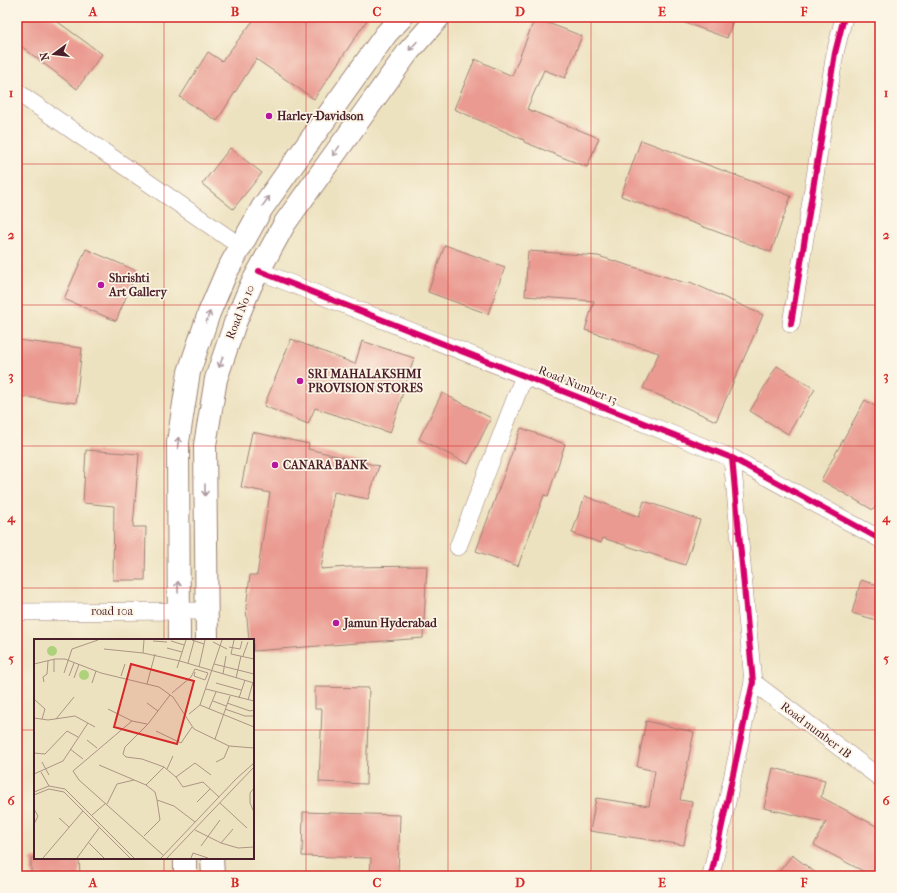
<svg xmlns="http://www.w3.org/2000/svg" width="897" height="893" font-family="'IM FELL French Canon',serif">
	<rect width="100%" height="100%" fill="#fcf5e5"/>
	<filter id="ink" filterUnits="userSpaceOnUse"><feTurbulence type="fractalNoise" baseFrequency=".025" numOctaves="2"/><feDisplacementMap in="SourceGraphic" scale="8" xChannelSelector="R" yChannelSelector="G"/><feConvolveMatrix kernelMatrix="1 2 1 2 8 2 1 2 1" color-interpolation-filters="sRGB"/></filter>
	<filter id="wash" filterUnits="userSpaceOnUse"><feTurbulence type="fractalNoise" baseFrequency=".012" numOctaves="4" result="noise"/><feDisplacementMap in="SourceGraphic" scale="16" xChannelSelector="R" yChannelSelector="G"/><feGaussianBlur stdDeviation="0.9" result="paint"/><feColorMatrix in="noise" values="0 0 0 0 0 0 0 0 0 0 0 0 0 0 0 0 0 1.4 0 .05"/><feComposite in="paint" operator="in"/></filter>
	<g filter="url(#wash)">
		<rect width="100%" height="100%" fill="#ede2c0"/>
		<g id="blocks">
			<path fill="#ea9a90" d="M17,17H51L102,54L77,89L17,43Z
				M256,17H369L314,99L256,59L217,121L180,97L208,52L222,61Z
				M676,17H734L727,38L675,19Z
				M535,18L582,36L565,78L544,70L527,109L599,138L587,167L524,142V140L454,109L475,59L512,76Z
				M641,140L791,196L771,252L621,196Z
				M230,148L262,173L233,209L202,184Z
				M445,245L505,267L488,314L428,292Z
				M86,249L137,271L116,321L64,299Z
				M528,251L598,256L689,284L690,282L763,315L716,421L643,388L659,353L585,330L594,301L525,296Z
				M291,339L355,364L362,341L414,358L390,433L315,408L308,424L264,406Z
				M17,340L82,348L76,403L17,396Z
				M777,366L815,389L788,434L750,411Z
				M442,393L491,418L468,464L419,439Z
				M865,400L880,409V498L873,510L821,480Z
				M521,428L565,444L548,496L544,495L518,566L476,551Z
				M252,432L309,444L308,449L379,466L368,499L334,492L321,569L349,567L427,566L423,638L253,651V640H249L246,608L250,575H257L270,493L241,487Z
				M86,450L139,454L133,527H146L145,580H113L114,506L83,503Z
				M585,496L639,517L644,501L700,520L685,565L603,538L601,543L572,533Z
				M861,580L880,586V621L852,613Z
				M315,687L369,688L366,784L319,782L322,709H315Z
				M646,721L694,732L680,800L692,802L684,845L590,831L596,798L649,806L655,771L637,767Z
				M773,768L825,780L821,797L880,828V876H872L814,845L826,822L764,808Z
				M303,812L400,815L398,876H370L371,858L302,856Z
				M792,855L820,876H776Z
				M31,858H79L80,876H31Z"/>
		</g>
	</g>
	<g filter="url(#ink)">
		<use href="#blocks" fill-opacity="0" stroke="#9c8076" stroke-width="1"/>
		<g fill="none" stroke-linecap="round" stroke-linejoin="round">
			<g stroke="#9c8076" stroke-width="18">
				<path id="street" d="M17,92L240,246
					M259,271L732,458L880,539
					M791,324L835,53L844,17
					M458,547L524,376
					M17,612L206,611
					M753,682L880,778
					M711,876L753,682L732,458"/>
			</g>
			<g stroke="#9c8076" stroke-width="24">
				<path id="secondary" d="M179,640L178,442L189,372L209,313L226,273L262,208L386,34L402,17
					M207,640L205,445L216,379L235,323L251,285L285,223L408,52L439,17
					M185,858V876
					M212,858L213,876"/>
			</g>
			<use href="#street" stroke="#fff" stroke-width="17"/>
			<use href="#secondary" stroke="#fff" stroke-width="22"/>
			<g stroke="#fcf5e5" stroke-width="8">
				<path id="cycleway" d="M259,271L732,458L880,539
					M791,324L835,53L844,17
					M711,876L753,682L732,458"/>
			</g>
			<use href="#cycleway" stroke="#d6006c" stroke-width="6"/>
		</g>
		<defs><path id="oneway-shaft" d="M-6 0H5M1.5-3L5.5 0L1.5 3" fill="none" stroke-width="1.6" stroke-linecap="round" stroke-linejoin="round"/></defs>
		<g stroke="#ae9aa0">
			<use href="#oneway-shaft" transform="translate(413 46) rotate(132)"/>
			<use href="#oneway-shaft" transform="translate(336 151) rotate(125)"/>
			<use href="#oneway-shaft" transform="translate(266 201) rotate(-54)"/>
			<use href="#oneway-shaft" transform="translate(208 317) rotate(-71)"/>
			<use href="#oneway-shaft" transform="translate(221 362) rotate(109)"/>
			<use href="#oneway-shaft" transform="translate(178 443) rotate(-86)"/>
			<use href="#oneway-shaft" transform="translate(205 490) rotate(90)"/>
			<use href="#oneway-shaft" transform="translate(178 587) rotate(-91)"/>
		</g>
	</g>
	<path fill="none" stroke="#d62828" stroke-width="1" stroke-opacity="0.55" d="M164,17V640M306,17V876M448,17V876M591,17V876M733,17V876M17,164H880M17,305H880M17,446H880M17,588H880M17,730H35M253,730H880M164,858V876"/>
	<g fill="#b5179e" stroke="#fcf5e5" stroke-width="1.5">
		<circle cx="269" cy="116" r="4"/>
		<circle cx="101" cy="285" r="4"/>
		<circle cx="300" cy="381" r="4"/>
		<circle cx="275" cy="465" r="4"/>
		<circle cx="336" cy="623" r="4"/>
	</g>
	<g text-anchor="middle" stroke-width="3.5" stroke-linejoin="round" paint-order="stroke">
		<g font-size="12" font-weight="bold" fill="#4a1f2b" stroke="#fcf5e5" text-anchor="start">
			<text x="277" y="120">Harley-Davidson</text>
			<text x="109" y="282">Shrishti<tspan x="109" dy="14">Art Gallery</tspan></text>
			<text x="308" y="378">SRI MAHALAKSHMI<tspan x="308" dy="14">PROVISION STORES</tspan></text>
			<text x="283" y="469">CANARA BANK</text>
			<text x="344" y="627">Jamun Hyderabad</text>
		</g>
		<g font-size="12" fill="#4a1f2b" stroke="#fcf5e5">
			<text transform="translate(240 312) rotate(-68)" y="4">Road No 10</text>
			<text transform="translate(578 385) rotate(22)" y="4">Road Number 13</text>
			<text x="112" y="615">road 10a</text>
			<text transform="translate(816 730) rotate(37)" y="4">Road number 1B</text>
		</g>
	</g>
	<g transform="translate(34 639)">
		<rect width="220" height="220" fill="#ede2c0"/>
		<path d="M13 12a5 5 0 1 1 10 0a5 5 0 1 1-10 0ZM45 36a5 5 0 1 1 10 0a5 5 0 1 1-10 0Z" fill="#aed27b"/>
		<path fill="none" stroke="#ac9484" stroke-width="1" d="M110,1L109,14L146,22L220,44M158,1L170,5M200,1L197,15L220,20M119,2L133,3M137,2L150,6M179,3L193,10M195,8L206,10L208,2M133,9L148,13M70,10L109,14M209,17L214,3M20,20V33M154,24L160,2M0,25L21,20H31L67,34L125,48L139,58L160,90L195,107L220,109M180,25L220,35M165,28L171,1M143,29L152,1M161,33L160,37L171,41L174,34M30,34L38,10L64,1M189,35L192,17M35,37L40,24M87,37L91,25M40,39L45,25M202,39L207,17M10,43L9,38L13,35L14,22M58,44L62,32M182,44L207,51M113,45L121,15M172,50L220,62M138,54L157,38L161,30L174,34M136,56L114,85L91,108L89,115L92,118L108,120L130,128L142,138L149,148L169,143L185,158M205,59L211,41M0,60L11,70L8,80M214,61L219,43M179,62L192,67M113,64L124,72M193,64L216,72L220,71M166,66L220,88M74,70L98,82L113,85M175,70L182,53M191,70L211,77H220M155,75L166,66L188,1M0,79L14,81L41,77L61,88M22,80L40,58M98,82L39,132L45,141L129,216M122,92L147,104L158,88M181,100L196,57M53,101L63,109M36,110L49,120M0,114L11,115L33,92L44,98M8,123L15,136M182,123L190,119L195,107M65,126L112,146L121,153L123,161L140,167L161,183M133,130L139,117M7,133L15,147M0,135L29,122L54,84M142,138L161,124L177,136M112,146L130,128M220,149L216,154V164L220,173M0,153L15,147L31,150L100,219M0,156L15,150L30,153L96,219M163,163L176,150M186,164L213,189M73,165L83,145L100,141M0,170L4,177L0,185M58,176L72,164M25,179L35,188M161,191L187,204L204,209L220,208M110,197L126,181L123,161M54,203L70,219M187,204L199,190M167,207L186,181M9,219L49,172M43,219L65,189M127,219L202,140L220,124M133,219L220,128M157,219L159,214L174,219"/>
		<path fill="#d62828" fill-opacity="0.15" stroke="#d62828" stroke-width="2" d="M97,25L160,42L143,105L80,88Z"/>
		<rect width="220" height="220" fill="none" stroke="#4a1f2b" stroke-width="2"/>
	</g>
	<rect width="897" height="893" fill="none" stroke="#fcf5e5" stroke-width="44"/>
	<g transform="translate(54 54) rotate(255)" stroke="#fcf5e5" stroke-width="3" paint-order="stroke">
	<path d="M0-3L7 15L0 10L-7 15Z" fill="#4a1f2b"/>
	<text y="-6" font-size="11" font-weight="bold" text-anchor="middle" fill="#4a1f2b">N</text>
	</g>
	<rect x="22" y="22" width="853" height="849" fill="none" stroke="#d62828" stroke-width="1.5"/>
	<g font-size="13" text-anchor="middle" font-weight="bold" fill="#d62828">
		<text x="93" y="16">A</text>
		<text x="235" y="16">B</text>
		<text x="377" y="16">C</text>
		<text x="520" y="16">D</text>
		<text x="662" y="16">E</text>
		<text x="804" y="16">F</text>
		<text x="11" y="97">1</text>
		<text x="886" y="97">1</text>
		<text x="11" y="239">2</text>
		<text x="886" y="239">2</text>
		<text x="11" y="380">3</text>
		<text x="886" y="380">3</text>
		<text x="11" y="522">4</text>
		<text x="886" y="522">4</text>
		<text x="11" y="663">5</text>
		<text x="886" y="663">5</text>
		<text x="11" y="805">6</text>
		<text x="886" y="805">6</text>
		<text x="93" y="887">A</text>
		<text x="235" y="887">B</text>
		<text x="377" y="887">C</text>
		<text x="520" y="887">D</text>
		<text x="662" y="887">E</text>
		<text x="804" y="887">F</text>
	</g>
</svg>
